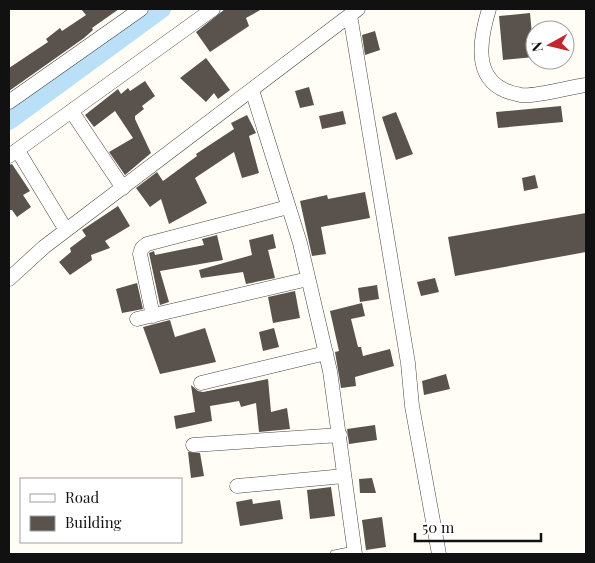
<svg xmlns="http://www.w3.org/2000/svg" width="595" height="563" font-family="'Playfair Display',serif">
	<rect width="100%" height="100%" fill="#fffdf5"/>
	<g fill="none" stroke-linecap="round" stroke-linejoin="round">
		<path stroke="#b9e0f7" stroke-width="18" d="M9,121L162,9"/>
	</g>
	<path fill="#5a524d" d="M81,9H119L92,28L93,30L84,38L9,91V68L48,42L46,39L60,28L62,31L86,15Z
		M225,9H262L246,18L249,26L210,52L196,32Z
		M530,13L534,57L503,60L499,16Z
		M375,31L380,50L365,55L362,35Z
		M206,58L230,90L218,99L214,93L206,102L180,78Z
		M145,81L155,96L142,106L144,109L135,116V119L151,153L125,175L109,152L133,138L115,111L94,127L85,115L118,89L121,94L128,88L130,91Z
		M309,87L314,105L300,108L295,91Z
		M561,106L563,122L498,128L496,112Z
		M343,111L346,124L322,129L319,116Z
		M396,112L413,154L396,160L382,117Z
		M247,115L256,133L249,136L259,173L242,178L234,152L195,178L207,203L169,224L161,199L150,207L136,188L157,172L163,181L197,156L196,154L234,129L231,123Z
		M12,164L30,191L23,195L31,207L17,217L12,210H9V165Z
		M535,175L538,188L524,191L522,178Z
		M365,192L370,218L321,227L326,254L312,256L300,201L327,195L328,199Z
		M118,206L130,226L105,241L110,248L91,255L92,260L70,275L59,262L71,252L70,248L86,236L82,230Z
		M586,213V252L455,276L448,237Z
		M273,234L276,248L268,250L275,278L246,284L243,272L201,278L199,270L252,255L249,240Z
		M217,235L223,260L160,271L169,302L160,305L149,253L154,251L155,255L204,245L202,239Z
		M435,278L439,292L421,296L417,282Z
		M137,283L143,309L122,313L116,289Z
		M377,285L379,299L360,302L358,288Z
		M295,291L300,318L273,323L268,297Z
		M362,303L365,316L351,319L358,347H361L363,356L390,349L394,366L355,377L356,386L341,388L335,352L339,351L330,311Z
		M170,320L175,337L205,328L216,362L160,374L143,327Z
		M274,328L279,347L263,351L259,332Z
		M446,374L450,389L424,395L422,381Z
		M268,379L271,412L287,408L290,429L259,432L256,403L241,407L239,401L210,406L212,421L176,429L174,416L195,412L191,385L198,391L203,392Z
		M375,425L377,440L349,444L347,429Z
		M188,452L200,453L204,476L191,478Z
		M372,478L376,493H360L359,479Z
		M331,487L335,516L310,519L307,490Z
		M252,499L253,504L280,500L283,519L240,526L236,502Z
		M382,517L386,547L366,550L362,520Z"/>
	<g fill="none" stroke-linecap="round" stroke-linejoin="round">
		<g stroke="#444" stroke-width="8">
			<path id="service" d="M334,554L354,550"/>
		</g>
		<g stroke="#444" stroke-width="15">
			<path id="minor" d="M489,9C478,45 472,87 521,95C536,97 569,87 586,85
				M350,15L408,363L412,406L439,554
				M252,90L300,243L330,371L355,554
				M9,102L141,9
				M72,112L123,188
				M18,151L66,230
				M9,156L213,9
				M9,279L44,247L358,9
				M153,316L140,254L142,248L147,244L288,207
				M137,319L308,279
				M201,383L326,353
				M193,445L340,435
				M237,486L344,476"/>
		</g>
		<use href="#service" stroke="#fff" stroke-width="7"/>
		<use href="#minor" stroke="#fff" stroke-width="14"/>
	</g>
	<rect width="595" height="563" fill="none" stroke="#111111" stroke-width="20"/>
	<rect x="20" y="478" width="162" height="65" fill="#ffffff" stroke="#a0a0a0"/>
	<rect x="30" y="494" width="25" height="8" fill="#ffffff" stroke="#a0a0a0"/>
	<text x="65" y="503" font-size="15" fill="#111111">Road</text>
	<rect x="30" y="516" width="25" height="15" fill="#5a524d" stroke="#a0a0a0"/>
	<text x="65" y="528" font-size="15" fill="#111111">Building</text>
	<g transform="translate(550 45) rotate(262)"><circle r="24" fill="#ffffff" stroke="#a0a0a0"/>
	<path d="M0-4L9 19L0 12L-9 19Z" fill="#c4262e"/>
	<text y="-8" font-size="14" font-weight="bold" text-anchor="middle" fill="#111111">N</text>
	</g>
	<path d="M415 533v8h126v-8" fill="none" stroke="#111111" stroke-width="2.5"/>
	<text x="422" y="533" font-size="15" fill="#111111" stroke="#ffffff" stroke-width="4" paint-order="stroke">50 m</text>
</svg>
